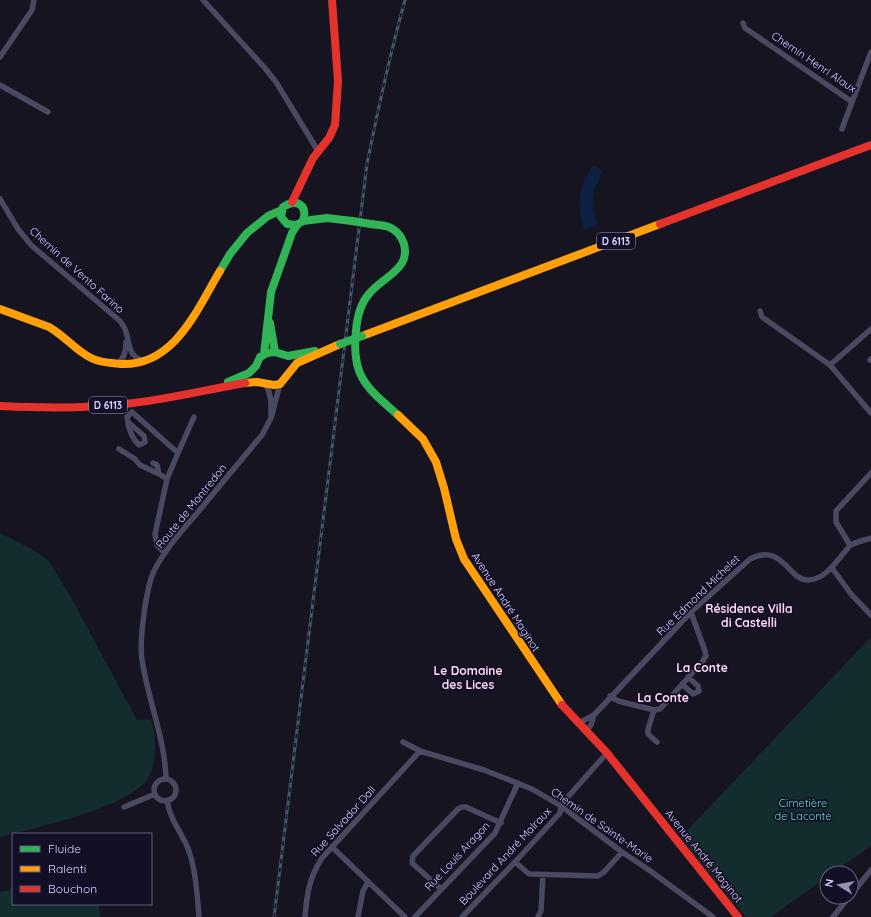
<svg xmlns="http://www.w3.org/2000/svg" width="871" height="917" font-family="Quicksand,sans-serif">
	<rect width="100%" height="100%" fill="#161421"/>
	<path fill="#132c2d" d="M0,533C15,541 40,551 51,564L74,603L137,720L151,719C156,736 158,761 148,778C130,808 34,828 0,837Z
		M871,637V846L833,873H827V877L771,917H746L680,838Z
		M13,890V904H99L100,917H0V892Z"/>
	<path fill="#0d2144" d="M594,166L602,170C601,178 596,184 594,191C591,203 593,213 597,225L584,229C578,208 577,183 594,166Z"/>
	<g fill="none" stroke-linecap="round" stroke-linejoin="round">
		<path stroke="#4a4962" stroke-width="5.5" d="M203,0L264,67L276,82L318,151
			M743,23L745,28L852,102L871,52
			M0,57L32,10L34,0
			M0,85L48,112
			M842,129L852,102
			M0,199L18,229L31,245L120,321C122,324 124,327 125,329C131,344 126,355 144,361
			M760,311L762,317L830,365L871,413
			M870,360L871,359
			M117,364C125,359 126,350 126,342
			M830,365L871,329
			M266,385C272,395 271,407 271,418L280,384
			M128,422L144,436L145,442L139,445C131,438 128,426 127,417L132,412L178,453L167,479L155,534L157,545L165,553
			M119,449L135,459L140,465L159,474
			M178,453L194,417
			M153,463L157,465L159,474L167,479
			M850,545L836,522V511L871,473
			M832,568L851,594L871,615
			M682,684L693,694L699,691L698,686L688,677
			M610,696L618,701L654,710L660,709L702,662L706,656L705,651L691,612
			M654,710L648,729V734L657,742
			M579,723L594,715L691,612L750,559C784,542 787,581 809,580C824,579 834,565 843,554C845,552 848,547 851,545C856,542 865,540 871,538
			M586,731L591,725L594,715
			M403,742L420,751L484,770L532,789L561,806L622,852L649,870L713,917
			M166,779C165,738 148,700 142,660C139,641 146,588 154,571C165,549 182,531 198,512C219,487 240,461 262,435L271,418
			M154 790a11 11 0 1 1 22 0a11 11 0 1 1-22 0Z
			M167,800C169,817 180,831 187,846C196,868 197,894 199,917
			M124,807L155,794
			M332,847L405,917
			M515,862L529,874L598,876L604,872L622,852
			M441,889L412,863L413,856L458,809L462,807H466L501,823
			M851,895L871,870
			M305,917C307,894 309,878 322,858L420,751
			M358,917L363,891L368,882
			M415,917L495,833L518,783
			M462,917L515,862L560,813L561,806L566,799L607,753
			M538,917L541,911L543,875
			M833,917L849,897"/>
		<path stroke="#30b455" stroke-width="8" d="M303,221L327,218L352,221
			M371,224C377,225 383,225 389,227C403,233 409,250 402,263C394,276 378,282 369,294C360,304 357,318 356,331C351,376 366,387 398,415
			M220,271L230,254L247,233L268,216L282,210
			M270,323L275,352
			M264,354L271,292L292,233L297,225L303,221C308,205 297,198 283,207L281,217L287,224L297,225
			M228,382L249,373L256,366L260,357L267,353L275,352L288,356L315,351"/>
		<path stroke="#ff9f0a" stroke-width="8" d="M0,309L49,327C65,336 76,351 91,358C101,363 111,363 121,364C175,366 197,309 220,271
			M362,336L660,224
			M245,383L257,382L274,385L280,384L297,363L340,344
			M398,415L423,439L436,462L444,488L456,539L464,559L562,705"/>
		<path stroke="#e5322d" stroke-width="8" d="M292,202L313,158L329,138L335,125L338,81L332,0
			M660,224L871,145
			M0,406C42,408 83,409 125,404C165,400 205,390 245,383
			M562,705L607,753L738,917"/>
		<g stroke="#43596b" stroke-width="3">
			<path id="rail" d="M274,917L367,164C378,109 390,54 405,0"/>
		</g>
		<use href="#rail" stroke="#130f26" stroke-width="1.5" stroke-dasharray="4.5" stroke-linecap="butt"/>
		<path stroke="#30b455" stroke-width="8" d="M352,221L371,224
			M340,344L362,336"/>
	</g>
	<g text-anchor="middle" stroke-width="3.5" stroke-linejoin="round" paint-order="stroke">
		<g fill="#130f26" stroke="#9e99be" stroke-width="1">
			<rect x="597" y="233" width="38" height="16" rx="3"/>
			<rect x="89" y="397" width="38" height="16" rx="3"/>
		</g>
		<g font-size="10" font-weight="bold" fill="#d9d4ff">
			<text x="616" y="245">D 6113</text>
			<text x="108" y="409">D 6113</text>
		</g>
		<g font-size="11" fill="#d9d4ff" stroke="#130f26">
			<text transform="translate(814 62) rotate(34)" y="4">Chemin Henri Alaux</text>
			<text transform="translate(77 270) rotate(42)" y="4">Chemin de Vento Farino</text>
			<text transform="translate(191 506) rotate(-51)" y="4">Route de Montredon</text>
			<text transform="translate(698 595) rotate(-44)" y="4">Rue Edmond Michelet</text>
			<text transform="translate(506 602) rotate(57)" y="4">Avenue André Maginot</text>
			<text transform="translate(343 821) rotate(-48)" y="4">Rue Salvador Dali</text>
			<text transform="translate(602 825) rotate(35)" y="4">Chemin de Sainte-Marie</text>
			<text transform="translate(457 856) rotate(-47)" y="4">Rue Louis Aragon</text>
			<text transform="translate(505 856) rotate(-47)" y="4">Boulevard André Malraux</text>
			<text transform="translate(704 856) rotate(51)" y="4">Avenue André Maginot</text>
		</g>
		<g font-size="11" fill="#5fe0c0" stroke="#130f26">
			<text x="803" y="807">Cimetière<tspan x="803" dy="13">de Laconte</tspan></text>
		</g>
		<g font-size="12" font-weight="bold" fill="#ffd6f0" stroke="#130f26">
			<text x="749" y="613">Résidence Villa<tspan x="749" dy="14">di Castelli</tspan></text>
			<text x="702" y="672">La Conte</text>
			<text x="468" y="675">Le Domaine<tspan x="468" dy="14">des Lices</tspan></text>
			<text x="663" y="702">La Conte</text>
		</g>
	</g>
	<rect x="12" y="833" width="140" height="72" fill="#130f26" stroke="#625e7d"/>
	<rect x="20" y="846" width="20" height="6" fill="#30b455" stroke="#625e7d"/>
	<text x="48" y="853" font-size="12" fill="#d9d4ff">Fluide</text>
	<rect x="20" y="866" width="20" height="6" fill="#ff9f0a" stroke="#625e7d"/>
	<text x="48" y="873" font-size="12" fill="#d9d4ff">Ralenti</text>
	<rect x="20" y="886" width="20" height="6" fill="#e5322d" stroke="#625e7d"/>
	<text x="48" y="893" font-size="12" fill="#d9d4ff">Bouchon</text>
	<g transform="translate(839 885) rotate(281)"><circle r="19" fill="#130f26" stroke="#625e7d"/>
	<path d="M0-3L7 15L0 10L-7 15Z" fill="#9591b1"/>
	<text y="-6" font-size="11" font-weight="bold" text-anchor="middle" fill="#d9d4ff">N</text>
	</g>
</svg>
